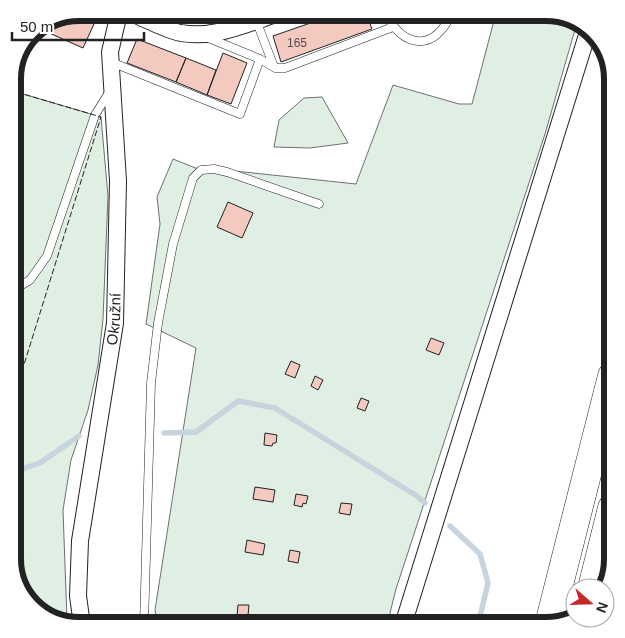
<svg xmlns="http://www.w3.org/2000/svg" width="625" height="638" font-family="Helvetica,sans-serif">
	<rect width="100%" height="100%" fill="#fff"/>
	<path fill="#e0efe3" stroke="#6f6f6f" d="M169,13H236C216,20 190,19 169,13Z
		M496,13H550L576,26L545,134L396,589L387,625H158L155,610L196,348L146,324L160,224L157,197L173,159L198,169L244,172L356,184L393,85L459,104H472Z
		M13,91L101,117L108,196L103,319L98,365L88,410L71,460L63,510L67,620L29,602L23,586V565L13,556Z
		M322,97L348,143L310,148L274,147L279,120L304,98Z"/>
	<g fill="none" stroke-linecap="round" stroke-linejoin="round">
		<path stroke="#c7d3dd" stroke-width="5.5" d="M164,433L196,432L238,401L275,408L417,496L425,503
			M13,472L40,463L79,436
			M450,526L480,554L488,583L478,625"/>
	</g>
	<path fill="#f3c9c0" stroke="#222" d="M339,13H366L372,29L281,62L273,36Z
		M423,13H440L437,19Z
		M73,15L94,24L83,48L38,28Z
		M137,39L186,58L176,82L127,63Z
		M223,53L247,63L231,104L207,95Z
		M186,58L216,70L207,95L176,82Z
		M228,202L253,213L242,238L217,227Z
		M431,338L444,343L439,355L426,350Z
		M291,361L300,365L295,378L285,374Z
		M315,376L323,380L318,390L311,386Z
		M361,398L369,401L365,411L357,408Z
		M265,433L277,435L276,443H273L272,446L264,445Z
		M255,487L275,490L273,502L253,499Z
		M296,494L308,496L306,504L303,503L302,507L294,505Z
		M341,503L352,504L350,515L339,513Z
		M247,540L265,544L263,555L245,552Z
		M290,550L300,552L298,563L288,561Z
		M238,605H249L248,616H237Z"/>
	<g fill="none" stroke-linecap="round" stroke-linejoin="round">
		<g stroke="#222" stroke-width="9">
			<path id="service" d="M385,13C404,48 433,53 452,13
				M256,20L274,67
				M206,37L260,59L275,68H285L393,27
				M111,62L240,114L260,59
				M13,290L30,280L47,256L95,115L110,91
				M144,625L151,383L158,323L173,244L193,178L201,170L214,169L227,172L319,204"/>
		</g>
		<g stroke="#222" stroke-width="18">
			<g id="minor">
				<path d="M131,13C146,19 166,30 181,33C216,39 248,23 279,13"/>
				<path id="s1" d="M82,625L78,596L80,541L115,323L118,181L110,52L119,13"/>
				<path d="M403,625L588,32"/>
			</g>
		</g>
		<g stroke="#222" stroke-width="29">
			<path id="motorway" d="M592,588L612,508
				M549,624L612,376"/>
		</g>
		<use href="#service" stroke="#fff" stroke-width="8"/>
		<use href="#minor" stroke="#fff" stroke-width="16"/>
		<use href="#motorway" stroke="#fff" stroke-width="28"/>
		<path stroke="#222" stroke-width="1" stroke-dasharray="6 2.5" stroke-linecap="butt" d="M13,370L22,371L101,117L13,91"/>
	</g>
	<g text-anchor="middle" stroke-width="4" stroke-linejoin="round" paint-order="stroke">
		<g font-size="12" fill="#564c4a">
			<text x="297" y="47">165</text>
		</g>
		<g font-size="15" fill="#222" stroke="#fff">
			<text dy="5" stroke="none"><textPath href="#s1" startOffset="309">Okružní</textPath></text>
		</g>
	</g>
	<path d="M0 0H625V638H0ZM79 21H546A58 58 0 0 1 604 79V559A58 58 0 0 1 546 617H79A58 58 0 0 1 21 559V79A58 58 0 0 1 79 21Z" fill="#fff" fill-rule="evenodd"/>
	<path fill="none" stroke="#222" stroke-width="6" d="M79 21H546A58 58 0 0 1 604 79V559A58 58 0 0 1 546 617H79A58 58 0 0 1 21 559V79A58 58 0 0 1 79 21Z"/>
	<g transform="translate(590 603) rotate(110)"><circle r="24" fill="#ffffff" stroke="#a7a7a7"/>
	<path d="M0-4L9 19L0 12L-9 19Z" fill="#c62828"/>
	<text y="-8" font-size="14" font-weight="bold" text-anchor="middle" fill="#222222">N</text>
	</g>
	<path d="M12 32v8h132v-8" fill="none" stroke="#222222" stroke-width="2.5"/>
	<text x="20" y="32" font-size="15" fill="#222222" stroke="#ffffff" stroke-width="4" paint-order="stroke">50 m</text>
</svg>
